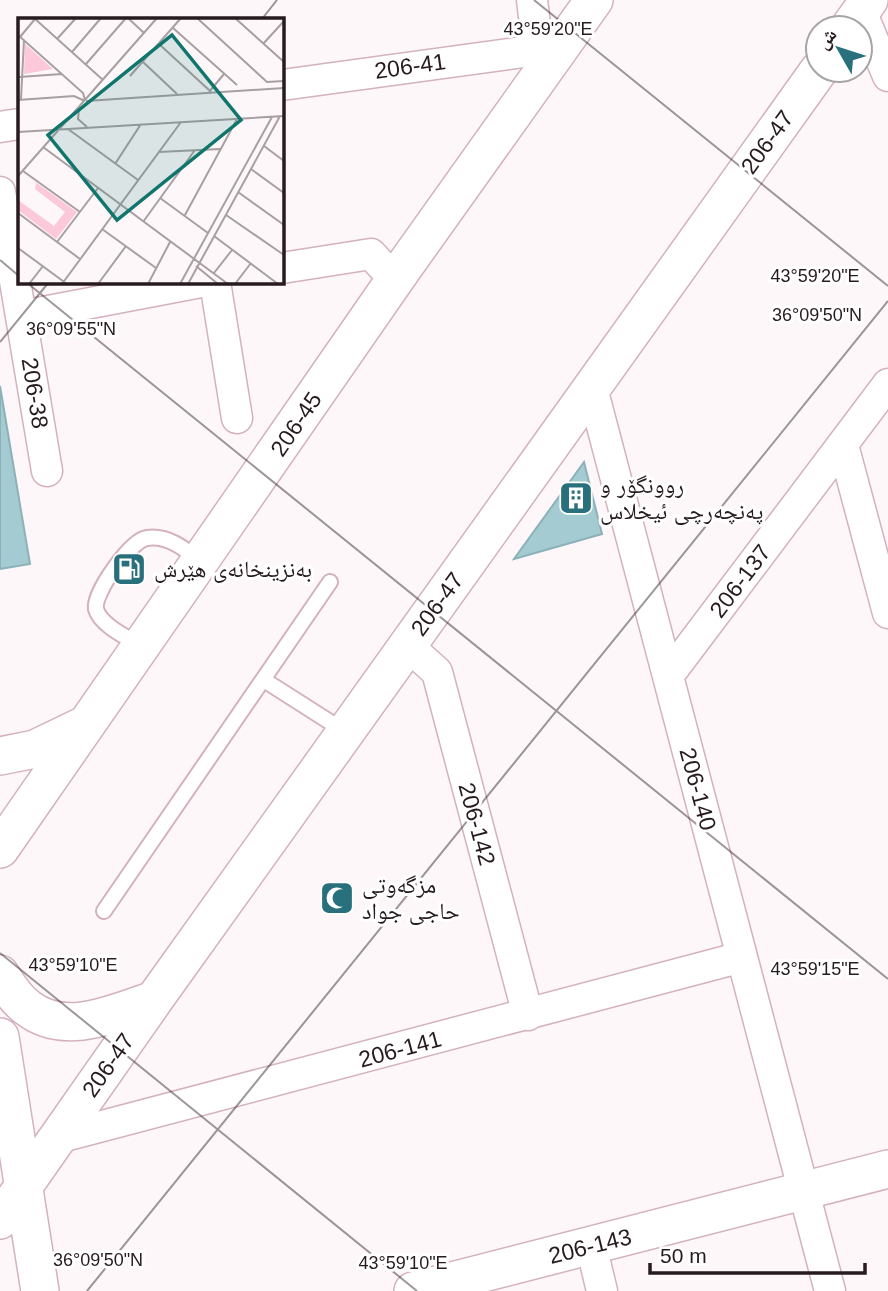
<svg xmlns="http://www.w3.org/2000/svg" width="888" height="1291" font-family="Helvetica,'Noto Naskh Arabic',sans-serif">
	<rect width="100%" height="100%" fill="#fef7f9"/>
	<path fill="#a4cad2" stroke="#8cb1b9" stroke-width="2" d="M0,386L30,564L0,569Z
		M584,462L602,534L514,559Z"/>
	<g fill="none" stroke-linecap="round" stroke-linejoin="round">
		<g stroke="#d4b2bc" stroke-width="18">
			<path id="service" d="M141,646C128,638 100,625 96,609C93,593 131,540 147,538C168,535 185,549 200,561
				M264,680L344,731
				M104,911L330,582"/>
		</g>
		<g stroke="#d4b2bc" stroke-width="33">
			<path id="minor" d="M532,0L538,50L549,62
				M861,11L888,76
				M282,85L538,50
				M0,127L19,124
				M0,192L47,471
				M282,268L371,254L384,268L401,271
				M215,282L237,418
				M22,316L201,282
				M592,388L830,1291
				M843,445L888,613
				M407,645L437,672L528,1015
				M668,676L888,384
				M57,1138L742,957
				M591,1245L602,1291"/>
		</g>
		<g stroke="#d4b2bc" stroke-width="40">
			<path id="tertiary" d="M849,28L869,0
				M0,756L35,749L87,724
				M0,849L401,271L594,0
				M0,974C8,986 16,1000 28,1008C65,1037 115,1013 154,1000
				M0,1037L40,1291
				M0,1220L154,1000L819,70
				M413,1291L888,1169"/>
		</g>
		<use href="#service" stroke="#fff" stroke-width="14"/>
		<use href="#minor" stroke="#fff" stroke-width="30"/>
		<use href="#tertiary" stroke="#fff" stroke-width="37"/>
	</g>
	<path fill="none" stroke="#271b1f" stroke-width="2" stroke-opacity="0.45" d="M534,0L888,286M262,19L277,0M0,260L19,276M26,282L888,979M0,342L49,282M0,953L417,1291M87,1291L888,301"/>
	<defs>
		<g id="building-square" transform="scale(1.75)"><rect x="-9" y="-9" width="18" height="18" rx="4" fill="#29707d" stroke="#fff"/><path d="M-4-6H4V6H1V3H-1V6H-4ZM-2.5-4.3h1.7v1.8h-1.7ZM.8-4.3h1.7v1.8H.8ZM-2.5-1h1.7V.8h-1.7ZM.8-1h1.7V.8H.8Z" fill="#fff"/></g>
		<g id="fuel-square" transform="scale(1.75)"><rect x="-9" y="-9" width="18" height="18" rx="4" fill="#29707d" stroke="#fff"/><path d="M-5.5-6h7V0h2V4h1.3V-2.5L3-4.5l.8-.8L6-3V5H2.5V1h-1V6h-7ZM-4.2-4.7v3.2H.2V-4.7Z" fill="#fff"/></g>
		<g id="mosque-square" transform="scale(1.75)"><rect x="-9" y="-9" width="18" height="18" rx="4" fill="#29707d" stroke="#fff"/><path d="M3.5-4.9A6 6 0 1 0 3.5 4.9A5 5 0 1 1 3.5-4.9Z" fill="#fff"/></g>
	</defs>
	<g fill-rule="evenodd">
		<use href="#building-square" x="576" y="498"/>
		<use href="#fuel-square" x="129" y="569"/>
		<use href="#mosque-square" x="337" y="898"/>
	</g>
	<g text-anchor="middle" stroke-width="6" stroke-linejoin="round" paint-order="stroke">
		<g font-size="23" fill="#271b1f" stroke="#fff">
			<text transform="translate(410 66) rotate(-8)" y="8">206-41</text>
			<text transform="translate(767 142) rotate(-54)" y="8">206-47</text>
			<text transform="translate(35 393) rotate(81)" y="8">206-38</text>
			<text transform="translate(296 424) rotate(-56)" y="8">206-45</text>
			<text transform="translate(740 581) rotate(-53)" y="8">206-137</text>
			<text transform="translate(437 604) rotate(-54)" y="8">206-47</text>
			<text transform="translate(698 789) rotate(75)" y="8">206-140</text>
			<text transform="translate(477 824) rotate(75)" y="8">206-142</text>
			<text transform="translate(400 1049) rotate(-15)" y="8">206-141</text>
			<text transform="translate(108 1065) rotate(-55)" y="8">206-47</text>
			<text transform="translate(590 1246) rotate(-14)" y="8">206-143</text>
		</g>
		<g font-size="23" fill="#271b1f" stroke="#fff" text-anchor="start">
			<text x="600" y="493">روونگۆر و<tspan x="600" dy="26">په‌نچه‌رچی ئیخلاس</tspan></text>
			<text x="154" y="577">بەنزینخانەی هێرش</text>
			<text x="362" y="893">مزگەوتی<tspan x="362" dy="26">حاجی جواد</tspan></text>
		</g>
	</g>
	<g transform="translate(18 18)">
		<rect width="266" height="266" fill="#fef7f9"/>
		<path d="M7,26L35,51L6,56ZM9,158L59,194L38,221L0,192V182L36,208L47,194L17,171L18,165Z" fill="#fbc9d9"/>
		<path fill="none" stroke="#a89fa2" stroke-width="2" d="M16,0L85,62M110,0L126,15M179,0L249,64L266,63M217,0L266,44M155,10L219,67M0,17L65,75L67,82M2,19L17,1M39,21L58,0M141,26L191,72M245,26L266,3M54,34L83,0M125,44L159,76M68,46L108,0M112,58L163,0M1,59L44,56M191,74L206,56M3,81L6,22M0,82L56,78L67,83M68,83L266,70M61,91L60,101L69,109M50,111L120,162M0,114L266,98M246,128L266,143M25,129L210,266M141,134L202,131M97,146L123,106M233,151L266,175M5,153L62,194M0,158L139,0M220,174L266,207M142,180L190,215M0,195L62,241M167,197L219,101M208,197L266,237M125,204L177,132M84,211L138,250M196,218L260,266M39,224L80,170M0,230L49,266M178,248L200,266M196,255L214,232M11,266L25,248M44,266L163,104M80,266L108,228M130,266L152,224M162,266L254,99M170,266L262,98M217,266L233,245"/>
		<path fill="#0f766e" fill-opacity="0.15" stroke="#0f766e" stroke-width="3.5" d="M154,17L223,102L99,202L30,117Z"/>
		<rect width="266" height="266" fill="none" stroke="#271b1f" stroke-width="3.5"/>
	</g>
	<g font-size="18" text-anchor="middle" fill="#271b1f" stroke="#fff" stroke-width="6" stroke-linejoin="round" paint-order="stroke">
		<text x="548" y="35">43°59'20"E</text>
		<text x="815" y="282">43°59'20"E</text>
		<text x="817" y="321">36°09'50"N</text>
		<text x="71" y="335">36°09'55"N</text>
		<text x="73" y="971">43°59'10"E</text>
		<text x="815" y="975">43°59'15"E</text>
		<text x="98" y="1266">36°09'50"N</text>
		<text x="403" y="1269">43°59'10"E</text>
	</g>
	<g transform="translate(839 49) rotate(309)"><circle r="33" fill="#ffffff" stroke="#a9a4a5" stroke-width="2"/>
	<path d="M0-5L12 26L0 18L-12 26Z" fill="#29707d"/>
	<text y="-10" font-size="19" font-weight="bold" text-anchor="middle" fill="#271b1f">ش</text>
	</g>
	<path d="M650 1263v10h215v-10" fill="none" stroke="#271b1f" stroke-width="3.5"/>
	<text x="660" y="1263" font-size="21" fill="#271b1f" stroke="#ffffff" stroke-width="5" paint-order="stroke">50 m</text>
</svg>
